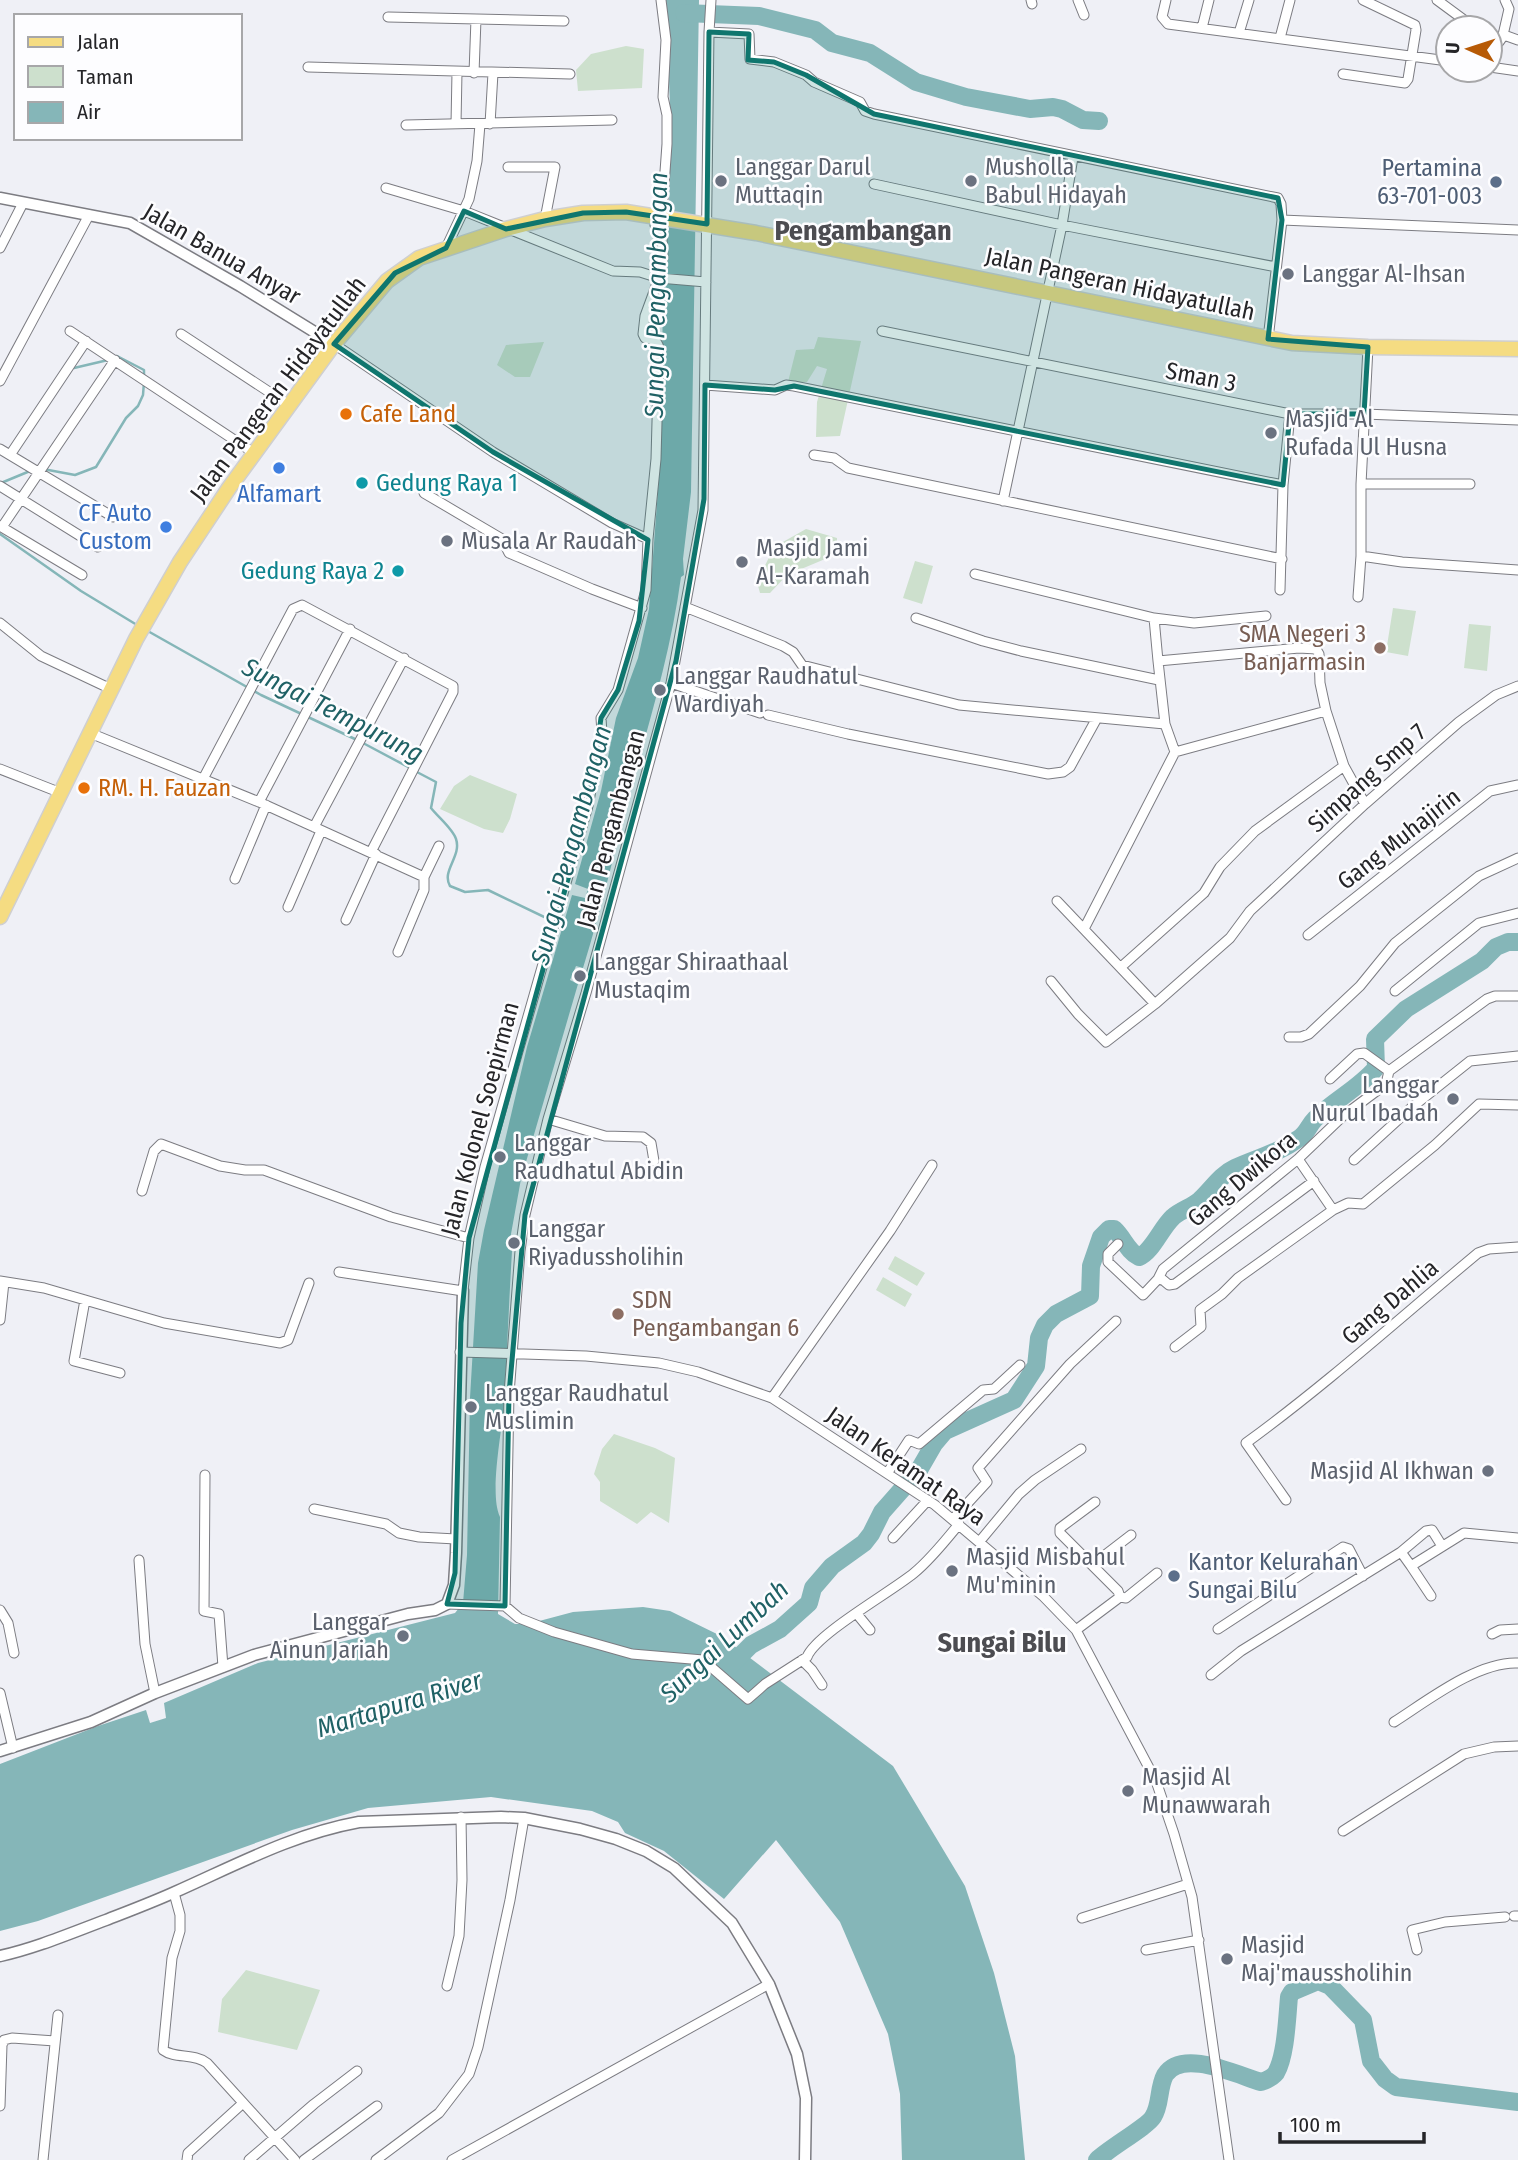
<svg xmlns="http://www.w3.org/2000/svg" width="1518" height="2160" font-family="'Fira Sans Condensed',sans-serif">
	<rect width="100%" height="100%" fill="#eff0f6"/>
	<path fill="#cde0cd" d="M626,46L644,49L642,88L578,91L576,70L591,54Z
		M818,337L861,341L840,436L816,437L817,402L827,369L817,366L807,382H788L796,350L814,349Z
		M544,342L530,377H515L497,365L506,345Z
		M806,529L837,538V554L787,575L770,593H760L757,582L774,547Z
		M915,561L933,566L922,604L903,598Z
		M1393,608L1416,611L1408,656L1386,652Z
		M1469,624L1491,626L1487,671L1464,668Z
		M470,775L517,794L510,819L503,833L484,829L440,809L454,786Z
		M895,1256L925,1273L917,1286L888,1269Z
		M883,1277L912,1294L905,1307L876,1290Z
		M614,1434L655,1448L675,1458L669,1523L651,1512L637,1524L600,1501V1482L594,1474L602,1449Z
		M246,1970L320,1990L297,2050L218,2032L222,1999Z"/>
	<path fill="#85b6b8" d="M666,0H699L691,492L683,559L684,575L681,577C671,651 650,720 630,791C615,851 601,910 583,968L576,966L570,980L578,984L521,1179L511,1234L512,1251C509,1302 507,1353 504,1404C502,1432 489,1494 500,1517L498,1614L515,1624H528L573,1612L643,1607L670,1611L721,1636L893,1766L965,1886L994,1973L1015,2056L1025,2160H902L900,2094L888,2034L840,1922L776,1840L724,1899L664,1851L625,1833L618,1822L592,1811L491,1797L368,1808L292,1830L38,1921L0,1931V1764L98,1726L146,1710L150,1723L166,1718L164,1703L258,1663L455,1613L463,1603L467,1555L470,1398L478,1263L484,1230L527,1047L572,895L585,898L588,889L575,884L601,791L616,718L638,658L649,609L660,464L663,304L669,202L671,135Z"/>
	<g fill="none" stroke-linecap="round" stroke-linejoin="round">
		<path stroke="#85b6b8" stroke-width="2.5" d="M114,358L117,356L144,370V375
			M74,368L108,360
			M43,469L75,475L96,467L126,418L138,406L143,395L144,382
			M1,483L30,471
			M0,534L81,591L137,625
			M146,630L261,695L357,740
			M363,743L410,768
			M415,771L436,782L431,808C438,817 453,829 456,839C462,856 441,871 450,886L465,892L488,890L563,926"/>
		<path stroke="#85b6b8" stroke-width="18" d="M684,13L759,16L815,30L832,43L870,53L916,82L966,97L1030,109L1053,107L1062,109L1083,120L1099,121
			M727,1669L751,1645L780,1629L809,1603L813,1588L832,1566L864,1543L871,1534L882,1512L919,1470L934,1444L945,1431L1014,1400L1036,1366L1039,1338L1045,1325L1056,1314L1090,1296L1091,1266L1101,1237L1109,1229H1114C1124,1238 1127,1251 1139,1257C1152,1252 1161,1228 1173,1217C1181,1210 1192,1207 1200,1200C1212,1189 1220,1175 1235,1168C1256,1158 1279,1153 1298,1139C1307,1134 1308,1126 1315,1119C1334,1100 1358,1089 1376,1068L1375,1039L1406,1009L1482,961L1496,947L1508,942H1518
			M1097,2160C1108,2149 1148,2126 1153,2117C1161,2105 1158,2088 1165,2075C1182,2048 1237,2075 1261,2082C1267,2080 1272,2078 1276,2073C1286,2055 1287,2018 1289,1997L1292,1992L1318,1981L1330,1986L1363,2020L1371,2061L1385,2079L1396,2087L1518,2102"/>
		<g stroke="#7c7c82" stroke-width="11">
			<path id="minor" d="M1031,0L1032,4
				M1078,0L1084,15
				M1166,0L1162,17L1168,24L1448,61
				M1437,0L1475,28
				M388,17L564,21
				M1202,28L1209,0
				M709,32L749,34L750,59L774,62L806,75L814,82L860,102L865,111L874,114L1278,198L1281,204L1282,220L1268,339
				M1239,33L1249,0
				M1503,35L1509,9L1505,0
				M1280,38L1290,0
				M1490,39L1499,42L1504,35L1518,40
				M308,67L570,74
				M1490,67L1518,71
				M474,73L476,19
				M1343,74L1405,83L1408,79L1416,30L1415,25L1363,0
				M456,124L457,72
				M490,124L493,73
				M406,125L612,120
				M508,167H555L545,219
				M874,184L1062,225L1276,267
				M386,188L464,211L613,271L640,272L659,278L706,282
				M1282,220L1518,230
				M0,248L23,203
				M446,248L469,199L477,161L480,124
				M70,331L254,453
				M882,331L1290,414H1364L1518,420
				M181,334L289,405
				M334,344L493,452L612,523L648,539
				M0,381L89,215
				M705,385L775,390L786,385L794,386L1283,485
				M0,449L113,517
				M10,455L86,341
				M814,455L834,458L848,468L1282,559
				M1361,484H1470
				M0,486L98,547
				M424,493L502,539L509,553L592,589L642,608
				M1003,501L1062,225L1073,157
				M0,526L82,575
				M2,527L115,360
				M1361,556L1402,562L1518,570
				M975,574L1154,618
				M1280,590L1283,485L1290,414
				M1358,597L1361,556V484L1368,347
				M685,607L783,646L793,652L802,665L959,705L1165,724
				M916,618L983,641L1021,651L1159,680
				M0,623L41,656L111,689
				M1158,661L1154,618L1194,623L1266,616
				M671,683L760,713
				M768,715L848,734L1048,774L1063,772L1070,767L1097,718
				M90,733L259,802L424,877
				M1175,752L1165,724L1158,661L1299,648L1316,649L1319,654L1320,683L1326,711
				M0,769L61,793
				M203,779L293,609L302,605L453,686V692L371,852
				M259,802L350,629
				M314,827L404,658
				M235,879L266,805
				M1057,901L1155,1004
				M288,907L321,831
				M346,920L376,854
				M1085,927L1175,752L1326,711L1344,766L1365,804
				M1308,935L1490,791L1518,785
				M398,952L424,890V877L439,846
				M1121,967L1204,893L1220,867L1255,831L1344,766
				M1051,981L1078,1014L1106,1042L1155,1004L1230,938L1250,911L1365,804L1459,722L1496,695L1518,686
				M1395,991L1479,923L1518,913
				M1289,1037H1301L1309,1034L1360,986L1395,943L1479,876L1518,858
				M1330,1079L1357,1054L1364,1053L1389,1071
				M548,1119L605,1136L643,1137L651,1143L654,1161
				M1354,1160L1411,1108L1470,1061L1518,1056
				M142,1191L154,1151L161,1144L220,1166L245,1170H264L391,1217L469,1238
				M1333,1210L1348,1203L1363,1204L1435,1145L1479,1104L1518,1105
				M1118,1244L1108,1254V1262L1143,1295L1158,1279L1163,1280L1169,1285L1175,1284L1314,1181
				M339,1272L463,1291L469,1238L485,1167L588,806L602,733L601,718L618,690L646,590L648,539L656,459L659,348C657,339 652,340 645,338L643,334L645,316L659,278L663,257L662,239L655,225L656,216L663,199L667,144V115L663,97L666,40L661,0
				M1158,1279L1163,1269L1298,1159L1343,1116L1386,1084L1389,1071L1487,999L1495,996H1518
				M0,1281L44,1288L164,1323L280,1343L288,1340L309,1283
				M85,1300L74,1361L120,1373
				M0,1320L4,1282
				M1175,1347L1201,1327L1200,1310L1222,1294L1238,1278L1333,1210L1298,1159
				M460,1352L586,1356L659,1363L698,1372L772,1398L935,1505L1043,1596L1076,1630L1156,1781L1174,1834L1192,1897L1229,2160
				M772,1398L890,1231L932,1165
				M888,1472L909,1440L919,1444L983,1390L994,1389L1020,1365
				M205,1475L204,1611L219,1614L223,1667
				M1286,1500L1246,1443C1327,1384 1401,1317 1478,1253L1489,1249L1518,1247
				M314,1509L386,1524L399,1533L419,1537L456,1539
				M953,1519L987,1482L978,1468L1070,1364L1116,1321
				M893,1538L928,1500
				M980,1541L1019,1494L1035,1480L1081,1449
				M139,1560L145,1644L155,1693
				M1092,1565L1131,1535
				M1411,1566L1401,1552L1426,1531L1432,1530L1442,1546
				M1431,1596L1411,1566L1464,1533L1518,1538
				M1120,1597L1126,1598L1157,1573
				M447,1604L505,1606L519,1618L554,1632L632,1654L703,1660L748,1699L765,1684L807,1657C816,1634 891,1592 914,1573C931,1559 945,1541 959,1524
				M505,1606L509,1394L520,1251L525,1215L548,1119L586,993L671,683L703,510L709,32L711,0
				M0,1610L8,1623L14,1653
				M857,1614L870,1630
				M1218,1629L1343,1547L1349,1549L1363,1576
				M1076,1630L1120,1597L1118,1591L1060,1533V1528L1095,1502
				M1492,1634L1500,1630L1518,1629
				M802,1660L812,1670L822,1685
				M1211,1675L1241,1651L1401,1552
				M0,1693L13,1748
				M1394,1722C1427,1701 1478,1661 1518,1663
				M1343,1831L1464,1754L1494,1747L1518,1746
				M174,1893L180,1915V1931L172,1958L163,2050C175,2059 194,2053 207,2063L295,2160
				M1514,1916H1518
				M1082,1918L1188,1884
				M1146,1950L1199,1940
				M1417,1950L1412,1930L1416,1929L1445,1922L1505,1917
				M447,1986L459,1936L462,1880L461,1817
				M0,2106L2,2045L4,2040L12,2038L55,2041
				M43,2160L58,2015
				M187,2160L188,2153L242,2104
				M249,2160L314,2104L357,2071
				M304,2160L377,2106
				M376,2160L439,2113L469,2074L478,2047L510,1900L524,1818
				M452,2160L769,1984"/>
		</g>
		<g stroke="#7c7c82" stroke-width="13">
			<path id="tertiary" d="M0,198L130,223L240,286L334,344
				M0,1751L91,1722L155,1693L254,1655L408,1614L435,1610L447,1604L454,1585L456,1553L463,1291
				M0,1956C36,1948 71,1933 106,1920C129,1911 153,1902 175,1892C236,1865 293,1834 359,1822L501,1817L524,1818L580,1829L616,1839L646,1851L674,1868L732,1923L769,1984L797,2054L806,2098L805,2160"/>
		</g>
		<g stroke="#cfcfd0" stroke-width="17">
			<path id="primary" d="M0,917L136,639L180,562L229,488L334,344L387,281L419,258L506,229L545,219L583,213L626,212L756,233L1292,343L1368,347L1518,349"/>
		</g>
		<use href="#minor" stroke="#fff" stroke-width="9"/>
		<use href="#tertiary" stroke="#fff" stroke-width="10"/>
		<use href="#primary" stroke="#f5dc82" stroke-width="14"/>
	</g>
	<path fill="#0f766e" fill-opacity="0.2" stroke="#0f766e" stroke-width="5" stroke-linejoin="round" d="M709,32L749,34L748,60L774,62L806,75L874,114L1278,198L1282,220L1268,339L1368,347L1364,414H1290L1283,485L794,386L775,390L705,385L704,499L676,661L525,1215L509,1394L505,1606L447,1604L455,1573L461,1323L469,1238L588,806L601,718L618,690L639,621L648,540L493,452L334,344L395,273L446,248L464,211L506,229L583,213L626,212L707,224Z"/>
	<g fill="#6b7280" stroke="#fdfdff" stroke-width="2.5">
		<circle cx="721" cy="181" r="7"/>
		<circle cx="971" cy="181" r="7"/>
		<circle cx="1288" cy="274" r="7"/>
		<circle cx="1271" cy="433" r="7"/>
		<circle cx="447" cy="541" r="7"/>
		<circle cx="742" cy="562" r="7"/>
		<circle cx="660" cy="690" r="7"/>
		<circle cx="580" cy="976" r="7"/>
		<circle cx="1453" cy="1099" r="7"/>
		<circle cx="500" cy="1157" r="7"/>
		<circle cx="514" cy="1243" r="7"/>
		<circle cx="471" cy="1407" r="7"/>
		<circle cx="1488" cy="1471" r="7"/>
		<circle cx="952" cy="1571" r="7"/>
		<circle cx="403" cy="1636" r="7"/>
		<circle cx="1128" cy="1791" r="7"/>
		<circle cx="1227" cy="1959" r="7"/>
	</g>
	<g fill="#5c6f8a" stroke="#fdfdff" stroke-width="2.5">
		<circle cx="1496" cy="182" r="7"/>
		<circle cx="1174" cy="1576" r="7"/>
	</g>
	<g fill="#e8710a" stroke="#fdfdff" stroke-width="2.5">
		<circle cx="346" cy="414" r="7"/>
		<circle cx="84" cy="788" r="7"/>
	</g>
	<g fill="#3f7fe0" stroke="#fdfdff" stroke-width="2.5">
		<circle cx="279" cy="468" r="7"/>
		<circle cx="166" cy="527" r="7"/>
	</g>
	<g fill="#0f9aa8" stroke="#fdfdff" stroke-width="2.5">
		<circle cx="362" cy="483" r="7"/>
		<circle cx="398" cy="571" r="7"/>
	</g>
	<g fill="#8d6e63" stroke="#fdfdff" stroke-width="2.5">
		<circle cx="1380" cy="648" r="7"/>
		<circle cx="618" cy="1314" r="7"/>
	</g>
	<g text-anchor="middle" stroke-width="5" stroke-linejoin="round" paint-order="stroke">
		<g font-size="24" fill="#5b616d" stroke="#fdfdff" text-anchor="start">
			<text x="735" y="175">Langgar Darul<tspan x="735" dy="28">Muttaqin</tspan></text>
			<text x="985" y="175">Musholla<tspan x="985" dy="28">Babul Hidayah</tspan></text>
			<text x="1302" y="282">Langgar Al-Ihsan</text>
			<text x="1285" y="427">Masjid Al<tspan x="1285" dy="28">Rufada Ul Husna</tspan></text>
			<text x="461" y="549">Musala Ar Raudah</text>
			<text x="756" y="556">Masjid Jami<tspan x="756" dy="28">Al-Karamah</tspan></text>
			<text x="674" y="684">Langgar Raudhatul<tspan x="674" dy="28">Wardiyah</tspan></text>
			<text x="594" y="970">Langgar Shiraathaal<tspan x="594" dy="28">Mustaqim</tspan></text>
			<text x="1439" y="1093" text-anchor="end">Langgar<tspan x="1439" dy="28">Nurul Ibadah</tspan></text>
			<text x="514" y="1151">Langgar<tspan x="514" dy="28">Raudhatul Abidin</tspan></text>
			<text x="528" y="1237">Langgar<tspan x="528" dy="28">Riyadussholihin</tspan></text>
			<text x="485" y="1401">Langgar Raudhatul<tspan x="485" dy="28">Muslimin</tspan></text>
			<text x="1474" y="1479" text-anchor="end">Masjid Al Ikhwan</text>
			<text x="966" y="1565">Masjid Misbahul<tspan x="966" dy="28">Mu'minin</tspan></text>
			<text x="389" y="1630" text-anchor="end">Langgar<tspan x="389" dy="28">Ainun Jariah</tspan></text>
			<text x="1142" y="1785">Masjid Al<tspan x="1142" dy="28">Munawwarah</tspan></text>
			<text x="1241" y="1953">Masjid<tspan x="1241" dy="28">Maj'maussholihin</tspan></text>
		</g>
		<g font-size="24" fill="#4e5e75" stroke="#fdfdff" text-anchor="end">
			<text x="1482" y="176">Pertamina<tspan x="1482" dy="28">63-701-003</tspan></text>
			<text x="1188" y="1570" text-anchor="start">Kantor Kelurahan<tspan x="1188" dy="28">Sungai Bilu</tspan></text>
		</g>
		<g font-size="24" fill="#252528" stroke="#fdfdff">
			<text transform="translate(222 254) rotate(30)" y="8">Jalan Banua Anyar</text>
			<text transform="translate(1120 284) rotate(12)" y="8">Jalan Pangeran Hidayatullah</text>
			<text transform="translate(1201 377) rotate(11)" y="8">Sman 3</text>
			<text transform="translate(278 389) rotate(-53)" y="8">Jalan Pangeran Hidayatullah</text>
			<text transform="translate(1367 778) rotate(-42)" y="8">Simpang Smp 7</text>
			<text transform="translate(611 829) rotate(-75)" y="8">Jalan Pengambangan</text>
			<text transform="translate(1399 839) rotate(-38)" y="8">Gang Muhajirin</text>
			<text transform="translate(480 1119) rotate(-75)" y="8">Jalan Kolonel Soepirman</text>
			<text transform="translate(1242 1179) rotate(-40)" y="8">Gang Dwikora</text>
			<text transform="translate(1390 1302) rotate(-40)" y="8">Gang Dahlia</text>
			<text transform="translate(906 1466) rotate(35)" y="8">Jalan Keramat Raya</text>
		</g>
		<g font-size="24" fill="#c56008" stroke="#fdfdff" text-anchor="start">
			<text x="360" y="422">Cafe Land</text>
			<text x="98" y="796">RM. H. Fauzan</text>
		</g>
		<g font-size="24" fill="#0d838f" stroke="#fdfdff" text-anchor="start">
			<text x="376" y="491">Gedung Raya 1</text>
			<text x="384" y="579" text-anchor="end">Gedung Raya 2</text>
		</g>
		<g font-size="24" fill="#366cbe" stroke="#fdfdff">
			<text x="279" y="502">Alfamart</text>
			<text x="152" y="521" text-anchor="end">CF Auto<tspan x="152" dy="28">Custom</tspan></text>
		</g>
		<g font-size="24" fill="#785e54" stroke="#fdfdff" text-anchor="end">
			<text x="1366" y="642">SMA Negeri 3<tspan x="1366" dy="28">Banjarmasin</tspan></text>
			<text x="632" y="1308" text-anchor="start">SDN<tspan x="632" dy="28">Pengambangan 6</tspan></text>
		</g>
		<g font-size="26" font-style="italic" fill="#1f6165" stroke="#fdfdff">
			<text transform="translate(656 295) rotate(-89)" y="9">Sungai Pengambangan</text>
			<text transform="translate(333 710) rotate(27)" y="9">Sungai Tempurung</text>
			<text transform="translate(571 845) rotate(-75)" y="9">Sungai Pengambangan</text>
			<text transform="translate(724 1641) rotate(-43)" y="9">Sungai Lumbah</text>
			<text transform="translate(399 1704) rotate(-17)" y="9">Martapura River</text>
		</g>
		<g font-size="28" font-weight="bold" fill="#4c4c51" stroke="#fdfdff">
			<text x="863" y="240">Pengambangan</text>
			<text x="1002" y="1652">Sungai Bilu</text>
		</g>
	</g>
	<rect x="14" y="14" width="228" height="126" fill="#fdfdff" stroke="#a7a7a9" stroke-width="2"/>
	<rect x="28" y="37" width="35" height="10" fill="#f5dc82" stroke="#a7a7a9" stroke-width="2"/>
	<text x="77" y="49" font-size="21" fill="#252528">Jalan</text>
	<rect x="28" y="66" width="35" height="21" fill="#cde0cd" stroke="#a7a7a9" stroke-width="2"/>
	<text x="77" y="84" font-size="21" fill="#252528">Taman</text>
	<rect x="28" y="102" width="35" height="21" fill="#85b6b8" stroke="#a7a7a9" stroke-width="2"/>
	<text x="77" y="119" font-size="21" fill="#252528">Air</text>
	<g transform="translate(1469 49) rotate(273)"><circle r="33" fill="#fdfdff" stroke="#a7a7a9" stroke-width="2"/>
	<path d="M0-5L12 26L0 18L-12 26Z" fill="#b75a06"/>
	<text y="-10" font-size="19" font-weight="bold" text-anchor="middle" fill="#252528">U</text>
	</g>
	<path d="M1280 2132v10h144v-10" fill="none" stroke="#252528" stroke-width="3.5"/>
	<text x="1290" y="2132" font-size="21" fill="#252528" stroke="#fdfdff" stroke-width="5" paint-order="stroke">100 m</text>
</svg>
